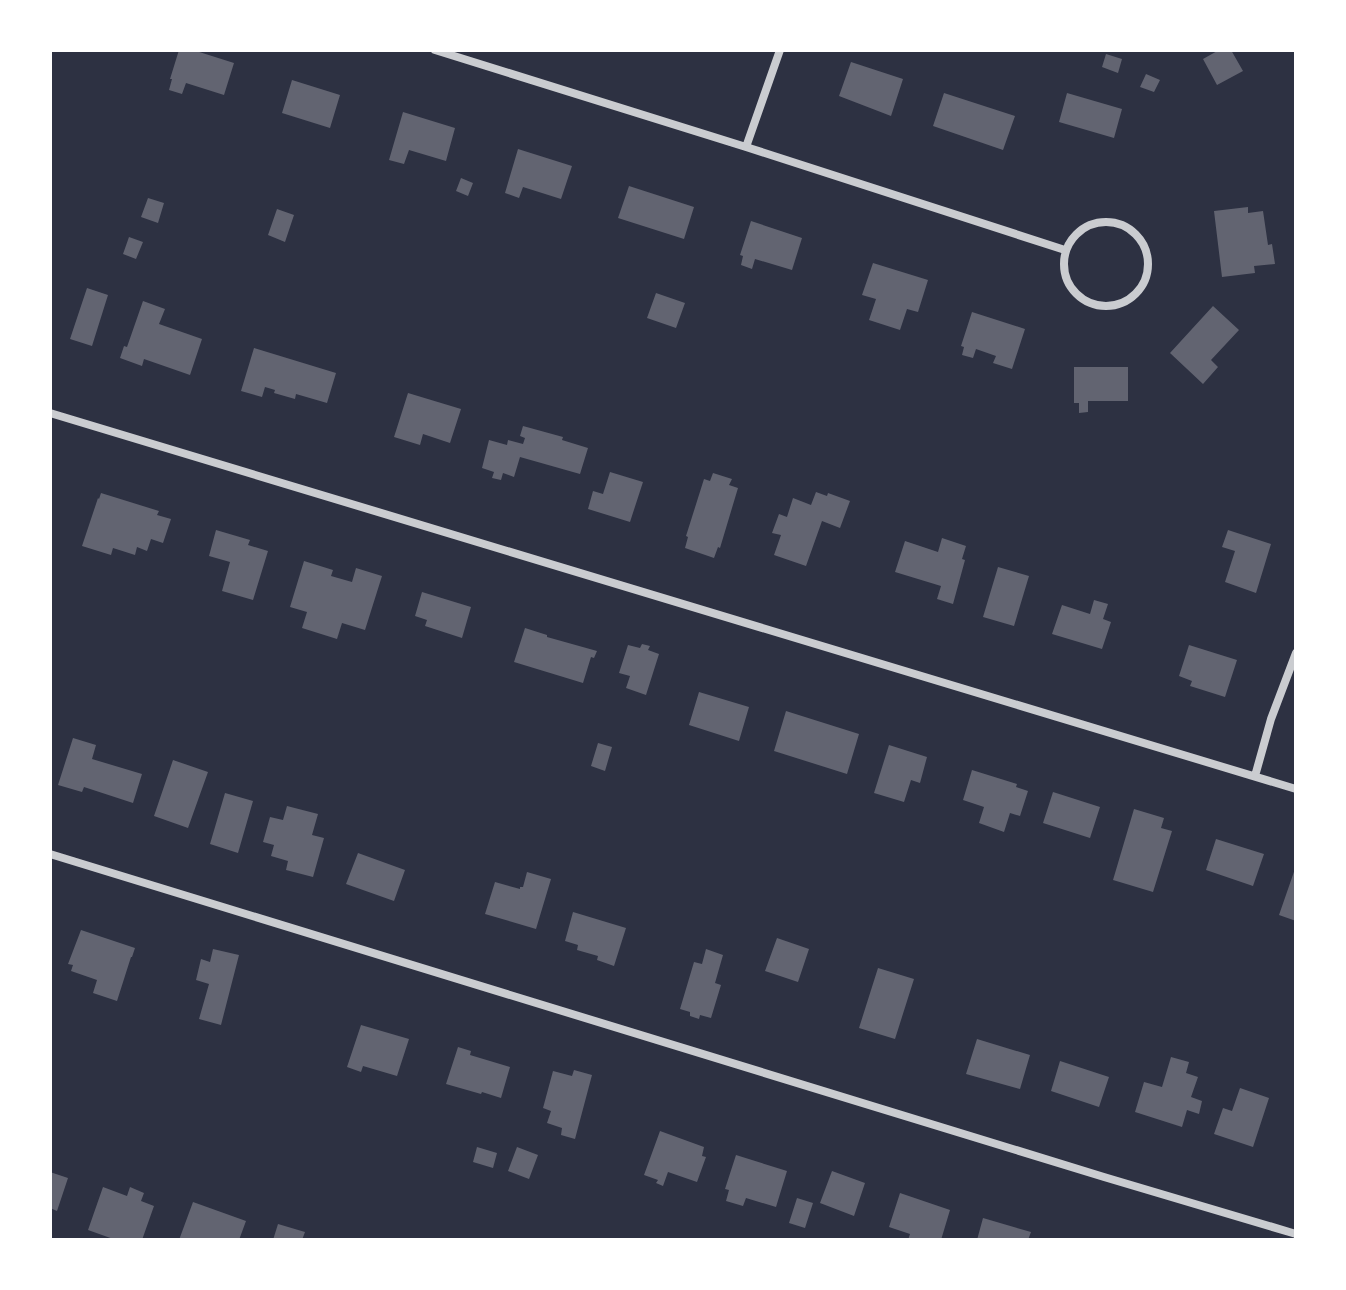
<svg xmlns="http://www.w3.org/2000/svg" width="1346" height="1290" font-family="Ubuntu,sans-serif">
	<rect width="100%" height="100%" fill="#2d3142"/>
	<path fill="#626471" d="M179,50H193L234,63L224,95L186,83L182,94L169,90L172,79H170Z
		M1219,50H1231L1243,71L1217,85L1203,59Z
		M1106,54L1122,59L1118,73L1102,67Z
		M851,62L903,79L891,116L839,96Z
		M1146,74L1160,80L1154,92L1140,87Z
		M292,80L340,95L330,128L282,113Z
		M944,93L1015,116L1003,150L933,126Z
		M1067,93L1122,109L1114,138L1059,122Z
		M403,112L455,128L446,161L409,150L404,164L389,160Z
		M518,149L572,166L561,199L523,187L519,198L505,193Z
		M461,178L473,183L468,196L456,191Z
		M629,186L694,207L684,239L618,218Z
		M148,198L164,203L158,223L141,217Z
		M1248,207V213L1263,211L1268,245L1272,244L1275,264L1254,266L1255,273L1222,277L1214,211Z
		M277,209L294,215L285,242L268,235Z
		M751,221L802,238L792,270L755,259L752,269L741,265L743,256L740,255Z
		M129,237L143,242L136,259L123,254Z
		M873,263L928,280L918,312L907,309L900,330L869,320L876,299L862,295Z
		M87,288L108,295L92,346L70,339Z
		M656,293L685,303L676,328L647,318Z
		M143,301L165,309L159,324L202,339L190,375L144,359L142,366L120,358L124,346L127,347Z
		M1213,306L1239,330L1211,360L1218,367L1203,384L1170,353Z
		M972,312L1025,329L1012,369L993,363L996,356L976,349L973,358L962,355L964,347L961,346Z
		M254,348L336,373L327,403L296,394L295,399L274,393L275,390L265,387L262,397L241,391Z
		M1074,367H1128V401H1088V412L1079,413V403H1074Z
		M408,393L461,409L450,443L423,434L420,445L394,437Z
		M523,426L563,437L562,440L588,448L580,474L520,457L514,477L503,473L501,480L492,478L494,472L482,468L489,440L507,445L508,440L523,444L525,438L520,436Z
		M610,472L643,482L630,522L588,509L593,491L603,494Z
		M713,473L732,479L729,485L738,488L720,548L718,547L714,558L685,548L688,537L686,536L704,479L710,481Z
		M816,492L827,496L828,493L850,501L840,528L822,521L806,566L774,555L781,535L772,533L779,514L787,517L793,498L811,505Z
		M101,493L159,511L157,515L171,519L163,543L151,539L147,551L137,547L135,555L113,548L111,555L82,546L98,498L99,499Z
		M216,530L250,540L248,545L268,551L253,600L222,591L230,562L209,556Z
		M1228,530L1271,544L1256,593L1225,582L1235,551L1222,547Z
		M942,538L966,546L962,559L965,560L953,604L937,599L941,586L895,572L905,541L938,552Z
		M304,561L333,570L331,576L352,582L356,568L382,576L365,630L342,623L337,639L302,628L307,612L290,607Z
		M998,567L1029,576L1014,626L983,617Z
		M422,592L471,607L462,638L425,626L427,620L415,616Z
		M1094,600L1108,604L1103,619L1111,622L1102,649L1052,634L1062,605L1090,614Z
		M525,628L547,635V637L597,651L594,658L591,657L583,683L514,662Z
		M642,644L650,646L648,650L659,654L646,695L626,688L630,676L619,673L628,645L640,648Z
		M1189,645L1237,660L1225,697L1190,686L1192,681L1179,676Z
		M699,692L749,707L739,741L689,725Z
		M786,711L859,734L847,774L774,751Z
		M73,738L96,745L92,759L142,774L133,803L84,787L82,792L58,785Z
		M598,743L612,747L605,771L591,766Z
		M889,745L927,757L920,783L911,780L904,802L874,793Z
		M173,760L208,772L188,828L154,816Z
		M972,770L1017,784L1016,787L1028,791L1020,816L1010,813L1004,832L979,823L984,807L963,800Z
		M1053,792L1100,807L1090,838L1043,823Z
		M225,793L253,801L238,853L210,844Z
		M287,806L318,814L312,835L324,838L313,877L286,870L288,861L271,856L274,845L263,842L270,817L283,820Z
		M1134,809L1164,818L1161,828L1172,831L1153,892L1113,880Z
		M1216,839L1264,854L1253,886L1206,870Z
		M358,853L405,870L394,901L346,884Z
		M1296,866V921L1279,915Z
		M527,872L551,879L536,929L485,914L495,882L520,889V887H523Z
		M573,912L626,928L614,966L597,960L598,956L577,950L578,945L565,941Z
		M81,930L135,948L132,957H131L117,1001L93,993L97,980L71,971L73,965L68,964Z
		M777,938L809,949L798,982L765,971Z
		M213,949L239,955L221,1025L199,1019L209,984L196,980L201,959L210,962Z
		M706,949L723,955L715,983L721,985L711,1018L700,1015L699,1019L690,1016V1012L680,1009L694,962L702,964Z
		M878,968L914,979L895,1039L859,1028Z
		M361,1025L409,1039L397,1076L363,1066L361,1072L347,1067Z
		M977,1039L1030,1055L1020,1089L966,1074Z
		M458,1047L471,1051L470,1055L510,1067L501,1098L482,1092L481,1094L446,1084Z
		M1171,1057L1189,1062L1186,1073L1198,1077L1191,1097L1202,1101L1199,1114L1187,1110L1182,1127L1135,1112L1144,1082L1162,1087Z
		M1060,1061L1109,1077L1099,1107L1051,1091Z
		M574,1070L592,1075L575,1139L561,1135L562,1128L547,1123L551,1111L543,1108L553,1071L572,1076Z
		M1240,1088L1269,1098L1253,1147L1214,1134L1223,1108L1232,1111Z
		M660,1131L704,1147L702,1156L706,1157L697,1182L668,1172L663,1186L656,1183L658,1180L644,1175Z
		M477,1147L497,1153L493,1168L473,1162Z
		M517,1147L538,1155L529,1179L508,1171Z
		M736,1155L787,1171L776,1207L746,1198L743,1206L726,1201L729,1190L725,1189Z
		M832,1171L865,1183L854,1216L820,1203Z
		M50,1172L68,1178L57,1211L50,1208Z
		M103,1187L127,1196L130,1187L144,1193L141,1201L154,1206L142,1240H116L88,1230Z
		M900,1193L950,1210L941,1240H908L910,1234L889,1227Z
		M797,1198L813,1203L805,1228L789,1223Z
		M193,1202L246,1221L239,1240H179Z
		M983,1218L1031,1232L1028,1240H977Z
		M278,1224L305,1232L302,1240H273Z"/>
	<g fill="none" stroke-linecap="round" stroke-linejoin="round">
		<path stroke="#caccd0" stroke-width="8" d="M435,50L746,147L1065,250
			M746,147L780,50
			M1064 264a42 42 0 1 1 84 0a42 42 0 1 1-84 0Z
			M50,413L1296,789
			M1255,776L1271,719L1296,653
			M50,854L1104,1177L1296,1234"/>
	</g>
	<rect width="1346" height="1290" fill="none" stroke="#ffffff" stroke-width="104"/>
</svg>
